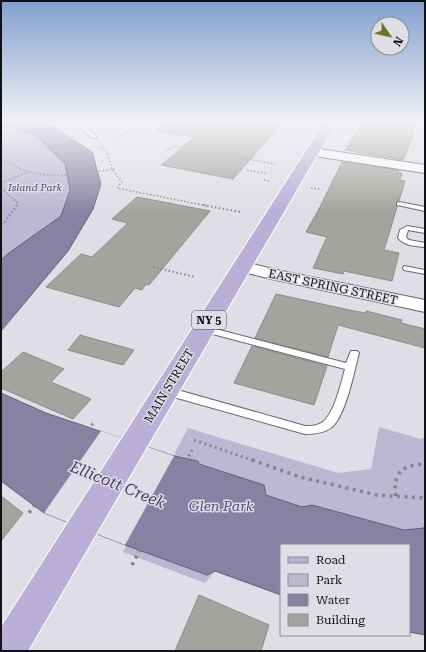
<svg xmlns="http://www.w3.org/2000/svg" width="426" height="652" font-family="'Roboto Serif',serif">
	<rect width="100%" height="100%" fill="#dfdee6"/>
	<path fill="#bcb7d2" d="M1,126L15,127L36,136L65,164L70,190L61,216L9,253L1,260Z
		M379,427L421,439L425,437V635L409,632V545H281V595L215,571L205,583L123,552L188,428L338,473L371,469Z"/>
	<path fill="#8881a4" stroke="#655f79" d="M1,121H36L54,127L92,152L101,184L93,209L68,251L1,331V260L9,253L61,216L70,190L65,164L36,136L15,127L1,126Z
		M1,393L46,413L174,456L198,461L199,464L264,485L266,495L302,507L312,505L404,530L424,528L425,524V635L409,632V545H281V595L215,571L207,575L125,545L44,513L1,481Z"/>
	<path fill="#dfdee6" d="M101,431L174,456L125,545L44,513Z"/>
	<path fill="#a3a49d" stroke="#8b8c85" d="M158,121H284L233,179L161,165L195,137L158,131Z
		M363,121H415L410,132L414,133L403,160L345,150Z
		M342,162L399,170L398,173H402L400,180L405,181L399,201L396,203L397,207L384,250L399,253L392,281L344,271L343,274L313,268L327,237L306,232L319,209Z
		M137,197L210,211L149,285L146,284L142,290L135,288L119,307L46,287L81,254L92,257L128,223L112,219Z
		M276,294L354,311L366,313V311L402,320L401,323L425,329V348L338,325L328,357L255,338Z
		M80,335L134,350L123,365L68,350Z
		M252,346L327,366L314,405L234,383Z
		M23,352L64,369L51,382L91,399L73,419L1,388V372Z
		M1,496L23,513L1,541Z
		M199,595L269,625L261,651H175Z"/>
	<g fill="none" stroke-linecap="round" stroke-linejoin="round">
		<g stroke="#68676d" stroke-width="2">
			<path id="service" d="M79,124H83L96,136V138H92L79,126Z
				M399,202L425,207V211L397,205V203Z
				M407,226L425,229V233L408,230L406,237L409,240L425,243V247C415,246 405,246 398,238L400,230Z
				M404,266L425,270V274L404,270L403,268Z
				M204,326L346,363L351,351H357L359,353C354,372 346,415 332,427C325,433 314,434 305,434L163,394L162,391L163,388L167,387L305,426C310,426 316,426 321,423C334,416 341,383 345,369L201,331L199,329L201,327Z"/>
		</g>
		<g stroke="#68676d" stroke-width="2">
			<path id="minor" d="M312,148L425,165V173L308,155L306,152L308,149Z
				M241,261L277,270L425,300V312L276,280L235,270L233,266L235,262Z"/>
		</g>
		<g stroke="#fff" stroke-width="2">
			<path id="primary" d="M325,121H337L28,651H1V627Z"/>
		</g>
		<path stroke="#86858b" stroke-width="1.5" stroke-dasharray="1.5 2" stroke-linecap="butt" d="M114,139L150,121
			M100,147L107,152L112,169L122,182L117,188L208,206
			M165,151L174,146L275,164
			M1,159C9,163 17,168 26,171C55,180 86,173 115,169
			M247,170L268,174
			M264,180L269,181
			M1,183L28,172
			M1,188L18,203L16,206
			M311,188L320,189
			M4,190L38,187"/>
		<path stroke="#86858b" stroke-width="2" stroke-dasharray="1.5 2.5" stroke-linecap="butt" d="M203,205L241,212
			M1,224L5,222L17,205
			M153,267L195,277"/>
		<path stroke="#86858b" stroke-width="3" stroke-dasharray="2 3.5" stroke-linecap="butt" d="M194,440L255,461
			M66,461L94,422
			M186,461L192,450"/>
		<path stroke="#86858b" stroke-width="3.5" stroke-dasharray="3 4.5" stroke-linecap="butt" d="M252,460L300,477L377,495L425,498
			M396,496C392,472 403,465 425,464
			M29,513L67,460
			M132,565L187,460"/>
		<use href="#service" fill="#fff" fill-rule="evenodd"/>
		<use href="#minor" fill="#fff" fill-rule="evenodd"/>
		<use href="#primary" fill="#b9afd7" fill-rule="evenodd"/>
	</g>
	<linearGradient id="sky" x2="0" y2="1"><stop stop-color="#81a0cd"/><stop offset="0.57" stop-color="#f1f0f4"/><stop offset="1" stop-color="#f1f0f4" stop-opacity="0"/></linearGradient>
	<rect width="426" height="213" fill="url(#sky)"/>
	<g text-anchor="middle" stroke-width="3" stroke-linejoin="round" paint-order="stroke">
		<g font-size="10" font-style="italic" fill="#55497b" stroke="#dfdee6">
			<text x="35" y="191">Island Park</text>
		</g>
		<rect fill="#dfdee6" stroke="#504e53" stroke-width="1" x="192" y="311" width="34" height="18" rx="3"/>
		<g font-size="11" font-weight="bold" fill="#121114">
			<text x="209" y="324">NY 5</text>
		</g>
		<g font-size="12" fill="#121114" stroke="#dfdee6">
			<text transform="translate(333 287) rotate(12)" y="4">EAST SPRING STREET</text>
			<text transform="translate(169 386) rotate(-59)" y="4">MAIN STREET</text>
		</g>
		<g font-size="14" font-style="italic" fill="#55497b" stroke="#dfdee6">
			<text x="221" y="511">Glen Park</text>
		</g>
		<g font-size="16" font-style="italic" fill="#4b3e6f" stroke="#dfdee6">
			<text transform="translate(118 484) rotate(22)" y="6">Ellicott Creek</text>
		</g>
	</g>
	<rect width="426" height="652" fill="none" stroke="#121114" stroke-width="4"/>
	<rect x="280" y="544" width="130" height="92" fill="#dfdee6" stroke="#8d8c92"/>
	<rect x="288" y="557" width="20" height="6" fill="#b9afd7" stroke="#8d8c92"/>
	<text x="316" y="564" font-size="12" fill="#121114">Road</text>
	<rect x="288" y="574" width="20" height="12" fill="#bcb7d2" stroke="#8d8c92"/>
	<text x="316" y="584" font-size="12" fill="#121114">Park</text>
	<rect x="288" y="594" width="20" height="12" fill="#8881a4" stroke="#8d8c92"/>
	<text x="316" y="604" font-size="12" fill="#121114">Water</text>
	<rect x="288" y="614" width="20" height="12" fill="#a3a49d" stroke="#8d8c92"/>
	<text x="316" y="624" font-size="12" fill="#121114">Building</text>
	<g transform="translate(390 36) rotate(124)"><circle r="19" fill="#dfdee6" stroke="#8d8c92"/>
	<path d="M0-3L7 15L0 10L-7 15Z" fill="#6f751e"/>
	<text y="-6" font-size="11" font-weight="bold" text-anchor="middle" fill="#121114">N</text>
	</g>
</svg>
